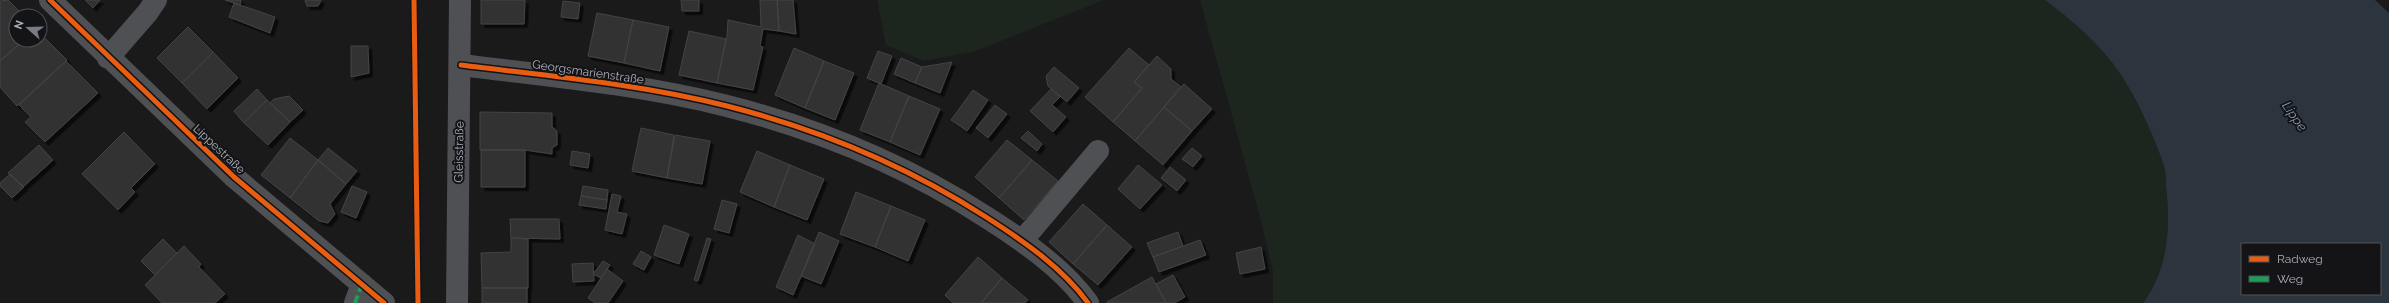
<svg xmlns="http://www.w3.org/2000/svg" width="2389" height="303" font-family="Raleway,sans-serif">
	<defs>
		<filter id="shadow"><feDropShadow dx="3.5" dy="3.5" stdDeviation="0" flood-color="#0009"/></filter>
	</defs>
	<rect width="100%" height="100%" fill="#1a1a1b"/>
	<path fill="#1d251f" d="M877,0H1104L976,51L924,61L886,45Z
		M1200,0H2045C2073,21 2100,44 2119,72C2135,96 2154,136 2163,163C2166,170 2166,179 2166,187C2171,227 2168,270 2143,303H1273V272L1260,217Z"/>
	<path fill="#2c353e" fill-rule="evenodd" d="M2045,0H2375L2389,13V303H2143C2168,270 2171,227 2166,187C2166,179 2166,170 2163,163C2154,136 2135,95 2119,72C2100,44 2073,21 2045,0ZM2242,244H2380V294H2242Z"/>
	<path fill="#323233" stroke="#434447" filter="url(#shadow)" d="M8,0L24,16H16V40H24L0,61V1Z
		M85,0H100L93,8Z
		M225,0H241L240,5Z
		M305,0H321L318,6H307Z
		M481,0H525L524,24H481Z
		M681,0H699V11H682Z
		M760,0H777L779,31L763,29L760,46L763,47L753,90L717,83L727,36L728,20L761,27Z
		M777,0H793L796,34L779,31Z
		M563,1L580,3L578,19L561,17Z
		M234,3L275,17L270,33L229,17Z
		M597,13L633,20L624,63L588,56Z
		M633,20L669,27L660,71L624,63Z
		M188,27L213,52L182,83L157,58Z
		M689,31L726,39L717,83L679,75Z
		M40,33L67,60L17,106L0,87V61L24,40H40Z
		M351,46H368L369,73L351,77Z
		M794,48L824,61L805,108L775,95Z
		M1129,48L1149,65L1134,82L1142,88L1113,122L1085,97Z
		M878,51L892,56L881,84L867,78Z
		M213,52L238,78L207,109L182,83Z
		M1157,56L1171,69V79L1181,87L1135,141L1113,122L1142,88L1134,82Z
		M901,58L922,67L915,83L894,74Z
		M66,61L98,93L45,142L25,122L31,117L19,105Z
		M824,61L854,73L835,120L805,108Z
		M952,62L940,93L915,83L922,67Z
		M1054,67L1079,88L1067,102L1048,86L1046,76Z
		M879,83L909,96L890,142L860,130Z
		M1184,84L1212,109L1192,131L1164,107Z
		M257,89L267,100L244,123L234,111Z
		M1051,89L1060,97L1052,105L1066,117L1053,132L1030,111Z
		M973,90L988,100L967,131L951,120Z
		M289,96L303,110L290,122L270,103L274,99Z
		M909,96L940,109L920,155L890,142Z
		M267,100L290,122L268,145L244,123Z
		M995,105L1007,114L988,138L976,128Z
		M1164,107L1192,131L1163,165L1135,141Z
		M480,112L552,113V127L557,131V145L552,148V154L525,150H480Z
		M641,128L674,135L667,178L632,171Z
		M1028,131L1042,144L1037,151L1021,138Z
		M124,132L155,164L131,188L135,192L118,210L82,174Z
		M675,135L710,141L702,184L667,178Z
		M290,138L318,160L290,198L261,175Z
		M1007,140L1032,160L999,198L975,177Z
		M39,145L53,160L23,187L8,173Z
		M328,148L357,171L346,184L318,160Z
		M1192,148L1202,156L1193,167L1182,159Z
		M481,150H525V187H481Z
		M572,151L590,154L588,168L570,165Z
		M757,151L790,165L774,207L740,192Z
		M318,160L346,184L330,204L335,214L328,223L319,221L290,198Z
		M1032,160L1058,181L1024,220L999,198Z
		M790,165L824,179L807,220L774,207Z
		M1138,165L1162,185L1140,209L1118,189Z
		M1170,167L1186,180L1177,191L1161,178Z
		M10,174L24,187L12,198L0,186V183Z
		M352,186L367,192L356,218L341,212Z
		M583,186L608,190L607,200L581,196Z
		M856,192L891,206L875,247L840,234Z
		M612,194L621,196L617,212L627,214L622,234L605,230Z
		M581,196L607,200L606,209L579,205Z
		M722,200L737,204L729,233L714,229Z
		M1083,204L1107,225L1073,264L1049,242Z
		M891,206L925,220L908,261L875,247Z
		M510,219H559L560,239L511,238Z
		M664,225L689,234L679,264L654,255Z
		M1107,225L1132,247L1098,285L1073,264Z
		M819,232L839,241L821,284L801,276Z
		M1178,232L1183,246L1153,257L1147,243Z
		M798,235L815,244L793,295L776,287Z
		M511,238L528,239V288H482L481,253L511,252Z
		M707,238L711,239L698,281L694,280Z
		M163,239L177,253L155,275L141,261Z
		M1200,240L1206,255L1159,272L1153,257Z
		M184,246L201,264L199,267L225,294L215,303H162L145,285Z
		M1261,247L1265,269L1240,274L1236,253Z
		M641,251L651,257L644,270L633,264Z
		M978,257L1002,278L981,303H953L945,295Z
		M603,261L610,265L601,278L593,274Z
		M593,263L594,281L573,282L572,264Z
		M607,269L623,281L608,303H595L588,298Z
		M1173,275L1185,297L1174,303H1166L1156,284Z
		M1152,277L1166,303H1107V302Z
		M1002,278L1028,300L1025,303H981Z
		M482,288H527V303H482Z"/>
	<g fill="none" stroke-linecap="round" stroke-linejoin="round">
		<path stroke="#4e5054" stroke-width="22" d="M50,0L234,177L384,303
			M108,58L148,12L156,0
			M461,65C549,76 640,84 727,106C818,129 907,166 986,217C1022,240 1063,268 1088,303
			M1022,241L1098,151
			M355,303L362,284
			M457,303L460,0"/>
		<path stroke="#1a9f57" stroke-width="4" stroke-dasharray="8 4" stroke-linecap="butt" d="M355,303L362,284"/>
		<g stroke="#141417" stroke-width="8">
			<path id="cycleway" d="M50,0L234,177L384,303
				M414,0L418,303
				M461,65C549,76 640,84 727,106C818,129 907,166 986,217C1022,240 1063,268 1088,303"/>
		</g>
		<use href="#cycleway" stroke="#e95d12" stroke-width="5"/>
	</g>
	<g text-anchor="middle" stroke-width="4" stroke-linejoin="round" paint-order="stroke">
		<g font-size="12" fill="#abb0bc" stroke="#141417">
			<text transform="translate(588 72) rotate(8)" y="4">Georgsmarienstraße</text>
			<text transform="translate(219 149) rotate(43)" y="4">Lippestraße</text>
			<text transform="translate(459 152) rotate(-89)" y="4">Gleisstraße</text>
		</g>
		<g font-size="13" font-style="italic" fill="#809eb9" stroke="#141417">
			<text transform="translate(2295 116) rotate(55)" y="5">Lippe</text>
		</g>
	</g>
	<rect x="2241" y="243" width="140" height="52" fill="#141417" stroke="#505259"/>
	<rect x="2249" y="256" width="20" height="6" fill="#e95d12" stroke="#505259"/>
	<text x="2277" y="263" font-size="12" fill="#abb0bc">Radweg</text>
	<rect x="2249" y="276" width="20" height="6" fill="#1a9f57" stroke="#505259"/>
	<text x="2277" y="283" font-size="12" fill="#abb0bc">Weg</text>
	<g transform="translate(28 28) rotate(290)"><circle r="19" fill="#141417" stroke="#505259"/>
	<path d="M0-3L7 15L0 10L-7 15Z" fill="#787c84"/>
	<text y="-6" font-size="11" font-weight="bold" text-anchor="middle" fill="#abb0bc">N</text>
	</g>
</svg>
